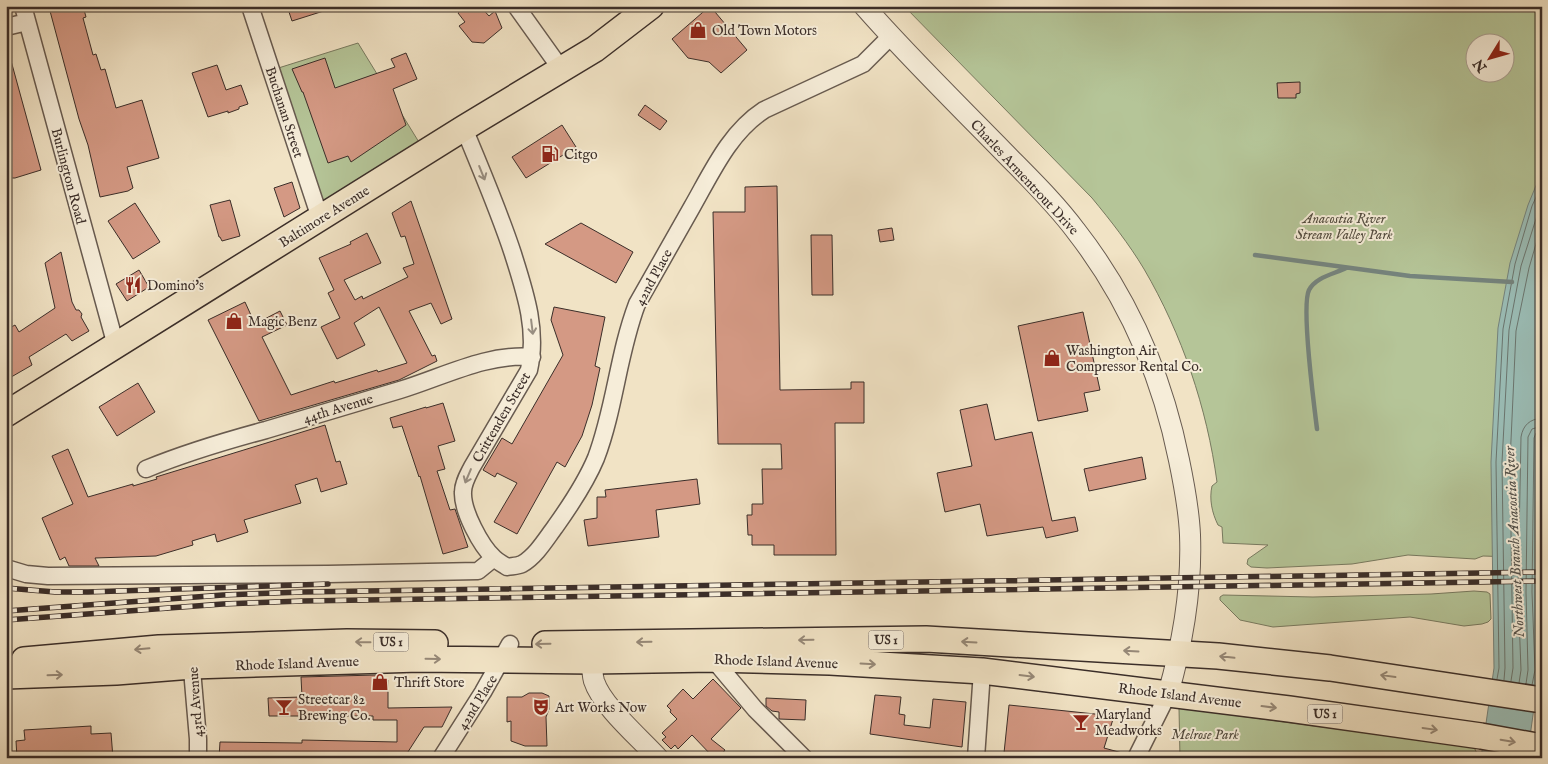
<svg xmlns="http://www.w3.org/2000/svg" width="1548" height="764" font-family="'IM FELL English',serif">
	<rect width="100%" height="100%" fill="#f1e3c5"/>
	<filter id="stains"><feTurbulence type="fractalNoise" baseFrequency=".004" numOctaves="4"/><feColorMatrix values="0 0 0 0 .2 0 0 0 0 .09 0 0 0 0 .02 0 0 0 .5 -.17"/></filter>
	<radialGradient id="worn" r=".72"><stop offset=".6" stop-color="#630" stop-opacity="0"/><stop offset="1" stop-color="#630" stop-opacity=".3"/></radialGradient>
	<path fill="#b5c598" stroke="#787a60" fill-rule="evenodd" d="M904,6H1542V558L1483,556L1475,559L1408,555L1352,564L1267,568L1251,567L1247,564L1248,559L1268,545L1223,543L1222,527L1218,525C1212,513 1209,499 1212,486L1217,482C1207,408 1182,334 1144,269C1129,244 1111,221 1092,198ZM1476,42H1506V72H1476Z
		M358,43L425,152L320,218L272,70Z
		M1474,591L1487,592L1490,594L1491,619L1488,622L1482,624L1464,626L1410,617L1273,627L1240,620L1220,600V597L1223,595L1313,597L1431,594Z
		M1179,708L1474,747L1479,758H1180Z"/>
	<path fill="#9bbeb7" stroke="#75847e" d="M1542,171V386L1540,408L1537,593L1539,672L1527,758H1481L1494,668L1491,462L1498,328L1510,263L1528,205Z"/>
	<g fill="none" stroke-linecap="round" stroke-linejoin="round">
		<path stroke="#6b7670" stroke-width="1" d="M1497,679L1499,668L1496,462L1503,329L1515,264L1532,206L1542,184
			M1504,680L1505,668L1502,462L1509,330L1521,266L1542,200
			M1511,681L1513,668L1510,462L1516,331L1529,268L1542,223
			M1519,683L1521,670L1518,592L1521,437C1523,425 1530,419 1542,418
			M1526,684L1528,670L1526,592L1528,437L1532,429L1542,426
			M1532,685L1535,670L1532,592L1534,438L1536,433L1542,432"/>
		<path stroke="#75847e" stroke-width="4.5" d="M1255,255L1410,276L1512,282
			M1317,429C1314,405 1301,306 1309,290C1316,277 1334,274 1346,268"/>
	</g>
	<path fill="#d49984" stroke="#3b2e29" d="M60,6H83L86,17L83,18L93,55L96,54L101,70L105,69L116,108L142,100L159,158L127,167L133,188L128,191L100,197L88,145L79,119L50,11Z
		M287,6H330V9L292,21Z
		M466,6H480L489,16L495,11L502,28L484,43L472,42L459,26L465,22L458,13Z
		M710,6L747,50L721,73L709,62L688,58L672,39Z
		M406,53L417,79L393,89L406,125L351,162L348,156L328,163L303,92H302L292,69L325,58L335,88L395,67L391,59Z
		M6,57H10L41,170L15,178H11L6,160Z
		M217,65L226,90L241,85L248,104L239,107V109L228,113V111L208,117L192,73Z
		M1300,82V93L1296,94V98H1278L1277,83Z
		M645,105L667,121L660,130L638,115Z
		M562,125L576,147L526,178L512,157Z
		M292,182L300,208L284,217L274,188Z
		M777,186L780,390L851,389V382H864V423H835L836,555H774V545H752V535H748L747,515H752V504H763L762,469H782L781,444H718L713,212H745V187Z
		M230,200L240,236L222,241L220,237H219L210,205Z
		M411,201L452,319L441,324L431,303L409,311L432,356L435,355L437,361L399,380L259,421L208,320L245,302L255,324L280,311L287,325L262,337L291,395L334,381L335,383L377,370L378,372L407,363L379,307L354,323L365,345L337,359L321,327L340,318L328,293L334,290L319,258L351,244L350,242L367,233L381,263L344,280L355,300L362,296L363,299L408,277L403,268L414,264L405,236L401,237L392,213Z
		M135,203L160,242L133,259L108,221Z
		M581,223L633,252L616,283L545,244Z
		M892,228L894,240L880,242L878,230Z
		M811,235H832L833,295H812Z
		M61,252L72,302L76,310H79L82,314L81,317L89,331L72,341L66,334L29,357L32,365L6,380V330L15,325L19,332L55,308L45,263Z
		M139,270L149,287L127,301L116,284Z
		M554,307L605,317L595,366L600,368L592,405L582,436L565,467L557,462L517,534L494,522L517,483L497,473L495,477L483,470L502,438L512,444L563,355L551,320Z
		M1083,312L1100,390L1084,393L1088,411L1038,421L1018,326Z
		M138,383L155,412L117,436L99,407Z
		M443,403L455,441L438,446L445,469L437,471L450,510L455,509L468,547L443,554L420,476L419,477L402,426L393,428L390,418L426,407V408Z
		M987,404L995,440L1032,432L1052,521L1075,517L1078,531L1046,538L1043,527L987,536L980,504L945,512L937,473L972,466L960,410Z
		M325,425L336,462L340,461L347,484L321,492L317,478L295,485L301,503L244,520L248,532L217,542L215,534L192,541L193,545L156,556L95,558L99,566H69L65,557L60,560L42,518L73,504L52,456L68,449L88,497L133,484V486L157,479L156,477Z
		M1142,457L1146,479L1089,491L1084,469Z
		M697,479L700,504L656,510L659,537L588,546L584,520L597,518V497H606L605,490Z
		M376,675L383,676L388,680V708L452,707L442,727H424L404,758H219L220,742L302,743V740L397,742V720H373V716H269L268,698L302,697L301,677Z
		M713,679L741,708L711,739L725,750L719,758H714L692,735L678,749L675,745L671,749L662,740L666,737L662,733L677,719L670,712L671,710L667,706L683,689L693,699Z
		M529,693H542L549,696V709L546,717L547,746H525L511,741V721L507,722V697H522Z
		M875,695L901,697L899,714L905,715L904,725L930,728L933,699L966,702L962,747L870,734Z
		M766,698L806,700L805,720L779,719V712L772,711L766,706Z
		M1009,705L1114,716L1104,748L1126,754V758H1054L1004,753Z
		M91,726V734L111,733L113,758H17L16,741L25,740L24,730Z"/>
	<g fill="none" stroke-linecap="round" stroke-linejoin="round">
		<g stroke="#685b50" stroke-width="19">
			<path id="minor" d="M23,6L116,346
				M250,6L320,218
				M516,6L561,69
				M6,27L27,22
				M464,128C481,170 499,211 513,254C525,292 538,330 529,370L472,467C468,475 463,483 463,492C462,511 481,546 494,558C498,562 503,564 507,567C512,566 518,566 522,564C536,556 546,539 555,527C570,506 586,482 596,458C615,408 618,354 637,304C655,272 674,239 692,207C712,172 729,133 764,110L863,64L890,37
				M146,469C185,453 225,441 266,430C311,417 355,403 400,390C443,377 487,353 532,357
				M6,568L26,574L48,576L328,574L478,571L494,558
				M191,658L198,739V758
				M713,659L755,709L804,758
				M441,758L483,692L510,644
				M976,758L982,671
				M1136,758L1168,694"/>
		</g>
		<g stroke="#685b50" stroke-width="22">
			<path id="tertiary" d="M864,6C906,54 952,99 997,145C1024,173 1053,200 1076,231C1129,299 1162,376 1179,460C1184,484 1189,510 1190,535C1192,589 1183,642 1168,694
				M592,646C592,658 591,670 594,681C602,706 640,738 658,758"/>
		</g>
		<g stroke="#3b2e29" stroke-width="28">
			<path id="primary" d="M6,414L464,128L595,49L651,6
				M545,644L926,639L1218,656L1330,668L1542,700
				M24,660L159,648L347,642L435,643
				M6,676L116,672L192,666L419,659L592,661L713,659L830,662L982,671L1289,709L1481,736L1542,747"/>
		</g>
		<use href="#minor" stroke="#f6edd9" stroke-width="16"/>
		<use href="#tertiary" stroke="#f6edd9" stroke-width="20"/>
		<use href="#primary" stroke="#f1e3c5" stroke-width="25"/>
		<g stroke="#3b2e29" stroke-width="5.5">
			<path id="rail" d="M6,588L55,592H88L328,584
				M6,611L223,595L302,592L1542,572
				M6,620L223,604L302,601L1542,581"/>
		</g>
		<use href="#rail" stroke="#f6edd9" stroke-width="4" stroke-dasharray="11" stroke-linecap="butt"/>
	</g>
	<defs><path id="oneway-shaft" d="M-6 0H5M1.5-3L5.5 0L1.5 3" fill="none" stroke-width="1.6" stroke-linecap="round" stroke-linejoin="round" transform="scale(1.25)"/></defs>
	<g stroke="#988e81">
		<use href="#oneway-shaft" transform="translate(482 173) rotate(68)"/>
		<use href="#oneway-shaft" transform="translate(532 327) rotate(83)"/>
		<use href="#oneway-shaft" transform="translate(468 476) rotate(113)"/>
	</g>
	<g stroke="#968877">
		<use href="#oneway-shaft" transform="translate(806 640) rotate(179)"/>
		<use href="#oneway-shaft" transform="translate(363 642) rotate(-179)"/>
		<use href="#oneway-shaft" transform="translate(644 642) rotate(179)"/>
		<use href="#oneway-shaft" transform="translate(969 642) rotate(-177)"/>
		<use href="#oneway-shaft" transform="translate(543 644) rotate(179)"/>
		<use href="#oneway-shaft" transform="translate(142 649) rotate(175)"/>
		<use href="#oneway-shaft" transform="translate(1131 651) rotate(-177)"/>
		<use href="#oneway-shaft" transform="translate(1227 657) rotate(-174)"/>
		<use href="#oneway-shaft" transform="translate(433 659) rotate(1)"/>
		<use href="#oneway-shaft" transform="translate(868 664) rotate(3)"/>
		<use href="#oneway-shaft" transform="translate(55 675) rotate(-2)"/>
		<use href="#oneway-shaft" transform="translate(1027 676) rotate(7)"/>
		<use href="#oneway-shaft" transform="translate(1388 676) rotate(-172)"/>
		<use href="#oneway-shaft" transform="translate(1269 707) rotate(7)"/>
		<use href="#oneway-shaft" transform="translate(1430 729) rotate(8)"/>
		<use href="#oneway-shaft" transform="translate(1508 741) rotate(10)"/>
	</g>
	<defs>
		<g id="shop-bare" transform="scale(1.35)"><path d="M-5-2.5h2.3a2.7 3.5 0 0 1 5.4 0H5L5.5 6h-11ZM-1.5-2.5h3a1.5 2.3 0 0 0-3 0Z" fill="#8f2418" stroke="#f6edd9" stroke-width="2.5" paint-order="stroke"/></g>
		<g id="fuel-bare" transform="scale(1.35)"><path d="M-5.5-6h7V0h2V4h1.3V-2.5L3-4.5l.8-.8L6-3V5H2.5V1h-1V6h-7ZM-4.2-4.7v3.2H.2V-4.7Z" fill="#8f2418" stroke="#f6edd9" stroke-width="2.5" paint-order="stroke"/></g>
		<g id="restaurant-bare" transform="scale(1.35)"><path d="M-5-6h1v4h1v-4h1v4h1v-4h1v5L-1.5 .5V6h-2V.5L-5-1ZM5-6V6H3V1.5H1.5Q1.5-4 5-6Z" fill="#8f2418" stroke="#f6edd9" stroke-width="2.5" paint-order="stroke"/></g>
		<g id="bar-bare" transform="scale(1.35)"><path d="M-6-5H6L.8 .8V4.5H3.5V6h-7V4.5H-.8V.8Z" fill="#8f2418" stroke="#f6edd9" stroke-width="2.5" paint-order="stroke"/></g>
		<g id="theatre-bare" transform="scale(1.35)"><path d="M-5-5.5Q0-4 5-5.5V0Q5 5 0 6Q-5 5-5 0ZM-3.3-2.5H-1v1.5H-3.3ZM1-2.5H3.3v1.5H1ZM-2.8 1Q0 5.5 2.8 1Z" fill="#8f2418" stroke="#f6edd9" stroke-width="2.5" paint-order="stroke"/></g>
	</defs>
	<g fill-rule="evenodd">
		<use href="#shop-bare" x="698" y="30"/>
		<use href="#fuel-bare" x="550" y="154"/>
		<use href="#restaurant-bare" x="133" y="285"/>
		<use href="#shop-bare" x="234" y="321"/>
		<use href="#shop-bare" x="1052" y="358"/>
		<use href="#shop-bare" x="380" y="682"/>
		<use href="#bar-bare" x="284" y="707"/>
		<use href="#theatre-bare" x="541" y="707"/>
		<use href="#bar-bare" x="1081" y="722"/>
	</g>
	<g text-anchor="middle" stroke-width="4" stroke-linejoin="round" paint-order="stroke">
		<g fill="#f6edd9" stroke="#73675e" stroke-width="1">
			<rect x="868.5" y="630.5" width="35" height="19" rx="4"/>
			<rect x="373.5" y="632.5" width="35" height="19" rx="4"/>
			<rect x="1307.5" y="704.5" width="35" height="19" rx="4"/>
		</g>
		<g font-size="12" font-weight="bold" fill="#3b2e29">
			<text x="886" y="644">US 1</text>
			<text x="391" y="646">US 1</text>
			<text x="1325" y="718">US 1</text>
		</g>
		<g font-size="14" fill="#3b2e29" stroke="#f6edd9" text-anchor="start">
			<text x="712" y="35">Old Town Motors</text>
			<text x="564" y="159">Citgo</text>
			<text x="147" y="290">Domino's</text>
			<text x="248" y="326">Magic Benz</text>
			<text x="1066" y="355">Washington Air<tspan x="1066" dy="16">Compressor Rental Co.</tspan></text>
			<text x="394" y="687">Thrift Store</text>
			<text x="298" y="704">Streetcar 82<tspan x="298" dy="16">Brewing Co.</tspan></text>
			<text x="555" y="712">Art Works Now</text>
			<text x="1095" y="719">Maryland<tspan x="1095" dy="16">Meadworks</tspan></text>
		</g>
		<g font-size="14" fill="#3b2e29" stroke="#f6edd9">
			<text transform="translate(285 112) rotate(72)" y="5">Buchanan Street</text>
			<text transform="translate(69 176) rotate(75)" y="5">Burlington Road</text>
			<text transform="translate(1025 177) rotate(47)" y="5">Charles Armentrout Drive</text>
			<text transform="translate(324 216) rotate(-32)" y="5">Baltimore Avenue</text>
			<text transform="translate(653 277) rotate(-61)" y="5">42nd Place</text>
			<text transform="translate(338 408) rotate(-17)" y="5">44th Avenue</text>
			<text transform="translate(501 417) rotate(-60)" y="5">Crittenden Street</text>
			<text transform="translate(776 661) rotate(2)" y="5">Rhode Island Avenue</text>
			<text transform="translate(297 663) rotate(-2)" y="5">Rhode Island Avenue</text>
			<text transform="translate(1180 695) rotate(7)" y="5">Rhode Island Avenue</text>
			<text transform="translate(195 702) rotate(-94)" y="5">43rd Avenue</text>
			<text transform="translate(477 702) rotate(-58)" y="5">42nd Place</text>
		</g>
		<g font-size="14" font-style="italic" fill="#534c3f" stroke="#f6edd9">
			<text x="1344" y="223">Anacostia River<tspan x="1344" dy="16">Stream Valley Park</tspan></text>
			<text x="1205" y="739">Melrose Park</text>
		</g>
		<g font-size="15" font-style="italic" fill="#53524c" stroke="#f6edd9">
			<text transform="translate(1514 542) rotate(-93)" y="5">Northwest Branch Anacostia River</text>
		</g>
	</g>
	<rect width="1548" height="764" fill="none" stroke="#f1e3c5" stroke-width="25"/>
	<rect x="8" y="8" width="1533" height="749" fill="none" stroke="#3b2e29" stroke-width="2.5"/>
	<rect x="12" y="12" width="1523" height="739" fill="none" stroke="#3b2e29"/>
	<g transform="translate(1490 58) rotate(233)"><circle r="24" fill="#f6edd9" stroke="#aba193"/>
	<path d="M0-4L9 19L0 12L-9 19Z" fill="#8f2418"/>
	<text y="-8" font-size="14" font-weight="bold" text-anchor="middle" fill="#3b2e29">N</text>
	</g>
	<rect width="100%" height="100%" filter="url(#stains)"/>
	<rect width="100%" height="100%" fill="url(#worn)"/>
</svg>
